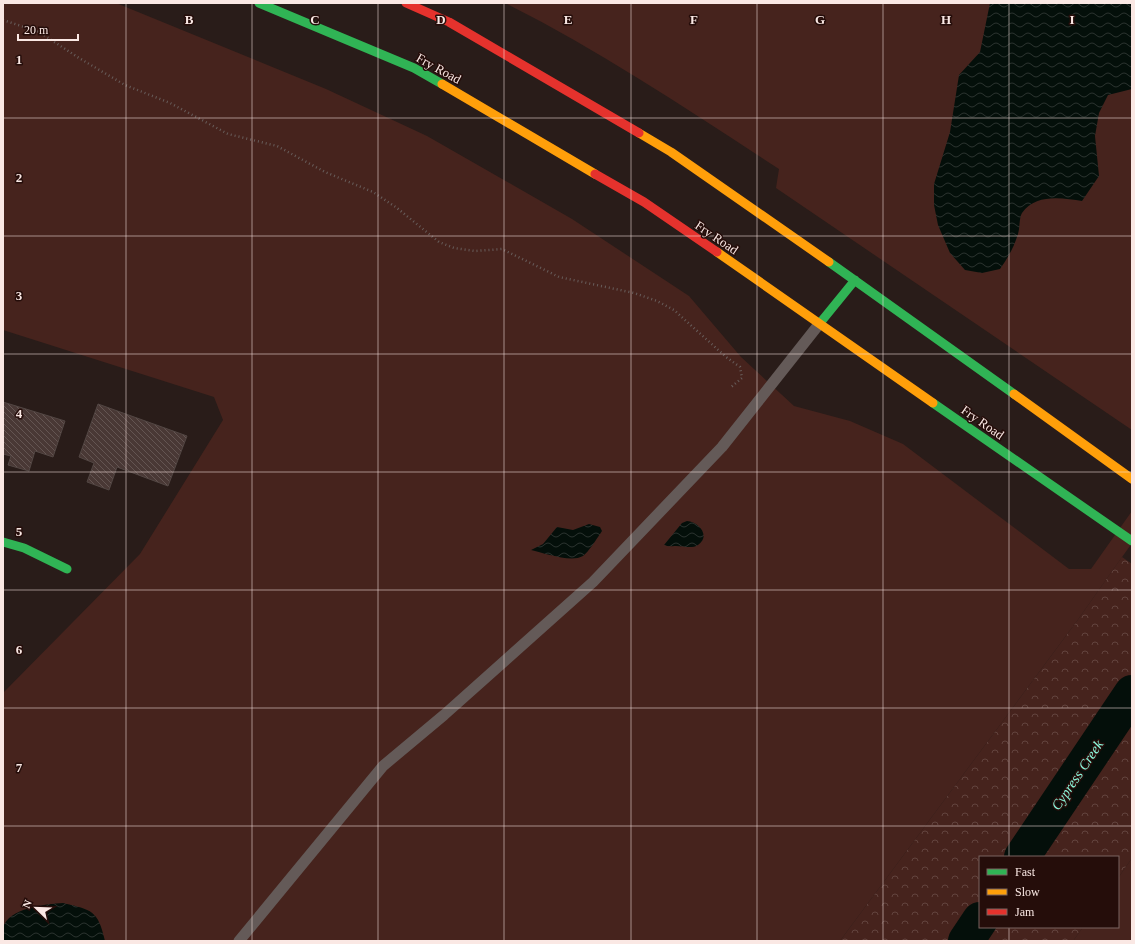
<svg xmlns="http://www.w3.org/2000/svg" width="1135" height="944" font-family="Georgia,serif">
	<defs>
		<pattern id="forest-crowns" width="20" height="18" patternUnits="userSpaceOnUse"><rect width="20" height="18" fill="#46231d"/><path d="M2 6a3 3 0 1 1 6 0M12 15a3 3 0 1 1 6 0" fill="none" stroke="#62433e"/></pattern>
		<pattern id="water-waves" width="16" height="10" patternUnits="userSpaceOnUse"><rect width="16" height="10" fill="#040f0a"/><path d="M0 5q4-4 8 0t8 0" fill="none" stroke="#2a322e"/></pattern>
		<pattern id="building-back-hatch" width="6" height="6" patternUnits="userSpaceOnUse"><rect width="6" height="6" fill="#493835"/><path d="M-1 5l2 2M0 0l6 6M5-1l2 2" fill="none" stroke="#645552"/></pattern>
	</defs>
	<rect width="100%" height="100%" fill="#291c19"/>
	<path fill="#46231d" d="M3,3H116L326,89L427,136L572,219L689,296L741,357L794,406L850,421L903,444L1069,569H1091L1132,511V543L1077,621L840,941H3V693L140,554L223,420L214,397L3,330Z
		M505,3H1132V430L776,188L779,169C690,111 601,51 505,3Z
		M1132,858V941H1073L1083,927H1118V878Z"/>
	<path fill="url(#forest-crowns)" d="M1122,557L1132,564V858L1118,878V857H980V927H1083L1073,941H840L1077,621Z"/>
	<path fill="url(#water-waves)" d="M990,3H1132V89L1108,95L1099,113L1095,136L1099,176L1082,201C1063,198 1036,193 1022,213C1019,218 1020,228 1018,234C1014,247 1008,258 1000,269L982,273L965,270L950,253L938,225L934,205V184L950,132L959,75L980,52Z
		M687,521C699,522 711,536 698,545C692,549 683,546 676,546C671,546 669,547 664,545L682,523Z
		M589,524L600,527L602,531C598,537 588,553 583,556C571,563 544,553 531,550L543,544L557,527L573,530Z
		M63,903C92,910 98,910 105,941H3C3,937 2,932 3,928C8,908 46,904 63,903Z"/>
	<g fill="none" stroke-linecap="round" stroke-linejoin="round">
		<path stroke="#040f0a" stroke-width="36" d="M1022,857L1132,693
			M966,941L980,920"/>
	</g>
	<path fill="url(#building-back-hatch)" stroke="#524643" d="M3,402L65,421L53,457L35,451L29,471L8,465L11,456L3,454Z
		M98,404L187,436L168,486L117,467L109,490L87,482L94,463L79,457Z"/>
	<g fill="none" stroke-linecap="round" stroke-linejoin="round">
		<path stroke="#685d5b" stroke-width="2.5" stroke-dasharray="1 3" stroke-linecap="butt" d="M3,20L39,32L79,58L125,85L170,103L228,134L277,146L325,172L373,192L397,208L439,242L454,248L475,251L502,249L559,277L634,293L657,301L674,310L726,357L740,367L742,378L730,388"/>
		<path stroke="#645a58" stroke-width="11" d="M239,941L383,766L444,715L593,582L722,447L820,323"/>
		<path stroke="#30b455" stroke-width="9" d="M259,3L414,68L442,84
			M829,262L1014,394
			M820,323L855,280
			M933,403L1132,541
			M3,542L24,548L67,569"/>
		<path stroke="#ff9f0a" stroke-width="9" d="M442,84L595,174
			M639,133L671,152L829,262
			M717,252L933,403
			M1014,394L1132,479"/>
		<path stroke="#e5322d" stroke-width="9" d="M406,3L449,22L639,133
			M595,174L644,202L717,252"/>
	</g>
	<path fill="none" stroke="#fae8e4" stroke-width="1" stroke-opacity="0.55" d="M126,3V941M252,3V941M378,3V941M504,3V941M631,3V941M757,3V941M883,3V941M1009,3V857M3,118H1132M3,236H1132M3,354H1132M3,472H1132M3,590H1132M3,708H1132M3,826H1132M1009,927V941"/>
	<g text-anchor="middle" stroke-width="3" stroke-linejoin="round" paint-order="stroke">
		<g font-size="13" fill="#fae8e4" stroke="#250d0a">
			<text transform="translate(439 68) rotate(29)" y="5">Fry Road</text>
			<text transform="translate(717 237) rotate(34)" y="5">Fry Road</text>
			<text transform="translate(983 422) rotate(35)" y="5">Fry Road</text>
		</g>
		<g font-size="14" font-style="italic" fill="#8cfade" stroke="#250d0a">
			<text transform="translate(1077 775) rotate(-56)" y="5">Cypress Creek</text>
		</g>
	</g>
	<g font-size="13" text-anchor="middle" font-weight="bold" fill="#fae8e4" stroke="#250d0a" stroke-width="3" stroke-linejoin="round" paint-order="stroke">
		<text x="189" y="24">B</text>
		<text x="315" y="24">C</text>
		<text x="441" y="24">D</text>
		<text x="568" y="24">E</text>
		<text x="694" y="24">F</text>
		<text x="820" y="24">G</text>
		<text x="946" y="24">H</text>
		<text x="1072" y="24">I</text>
		<text x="19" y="64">1</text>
		<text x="19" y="182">2</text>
		<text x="19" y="300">3</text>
		<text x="19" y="418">4</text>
		<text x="19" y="536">5</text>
		<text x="19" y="654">6</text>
		<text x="19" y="772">7</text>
	</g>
	<rect width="1135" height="944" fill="none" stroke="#fae8e4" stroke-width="8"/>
	<rect x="979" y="856" width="140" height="72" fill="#250d0a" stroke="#7a6561"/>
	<rect x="987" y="869" width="20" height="6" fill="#30b455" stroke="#7a6561"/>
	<text x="1015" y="876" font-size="12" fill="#fae8e4">Fast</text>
	<rect x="987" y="889" width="20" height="6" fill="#ff9f0a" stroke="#7a6561"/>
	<text x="1015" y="896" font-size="12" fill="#fae8e4">Slow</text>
	<rect x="987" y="909" width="20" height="6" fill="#e5322d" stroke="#7a6561"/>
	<text x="1015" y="916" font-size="12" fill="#fae8e4">Jam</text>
	<g transform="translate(36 908) rotate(293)" stroke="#250d0a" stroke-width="3" paint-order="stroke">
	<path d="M0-3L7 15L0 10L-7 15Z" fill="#fae8e4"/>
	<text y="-6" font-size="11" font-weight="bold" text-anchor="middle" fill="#fae8e4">N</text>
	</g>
	<path d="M18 34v6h60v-6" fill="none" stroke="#fae8e4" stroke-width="2"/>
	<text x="24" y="34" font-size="12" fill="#fae8e4" stroke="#250d0a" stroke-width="3" paint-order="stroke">20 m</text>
</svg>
